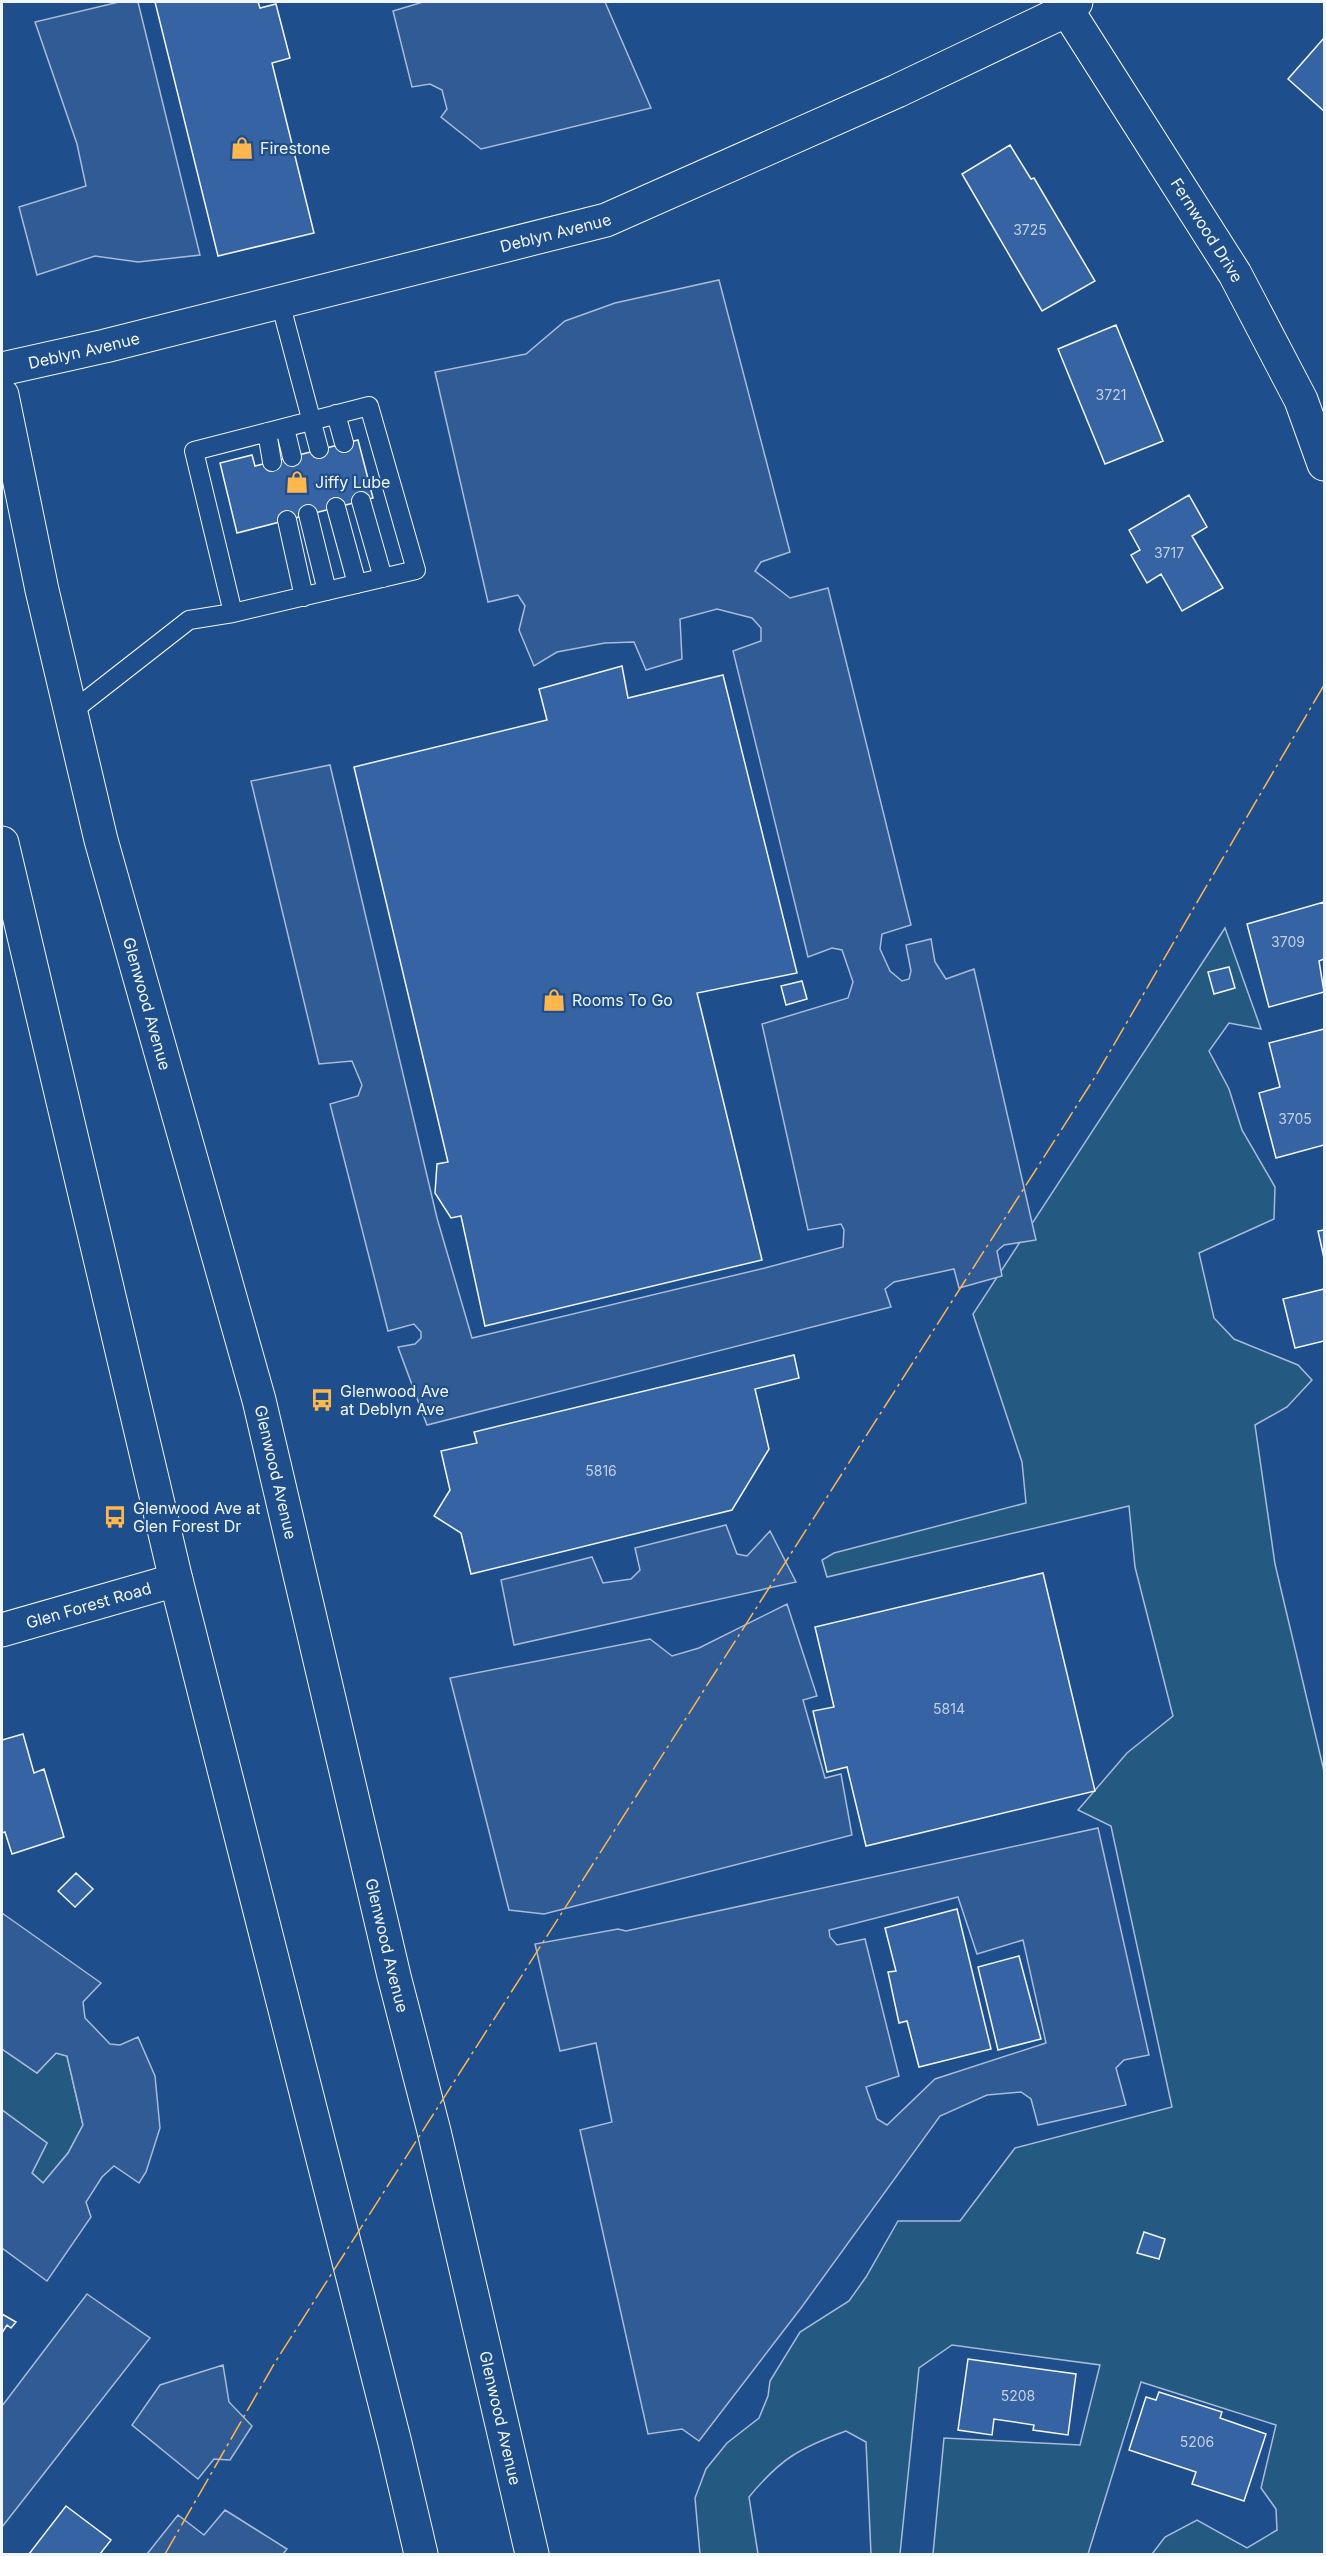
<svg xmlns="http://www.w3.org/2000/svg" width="1326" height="2556" font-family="Inter,sans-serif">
	<rect width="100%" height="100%" fill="#1f4e8c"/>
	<path fill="#245a82" stroke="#a8bbd7" stroke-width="1.5" d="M1225,928L1261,1029L1229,1023L1209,1051L1229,1089L1242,1130L1275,1187L1274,1219L1199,1253L1214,1318L1234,1339L1298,1365L1312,1380L1287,1407L1255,1425L1275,1564L1324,1771V2554H1152L1165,2537L1197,2520L1247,2548L1277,2530L1276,2509L1261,2488L1276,2425L1141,2382L1088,2554H933L944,2438L1080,2445L1100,2365L952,2345L919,2368L900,2554H871L866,2442L846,2431C800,2448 781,2458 749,2497L758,2554H700L695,2498L706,2469L727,2443L759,2418L768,2396L770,2381L800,2332L849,2301L866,2277L898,2221H960L1015,2148L1172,2107L1111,1826L1078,1810L1127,1753L1173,1716L1135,1567L1129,1506L827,1577L822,1560L834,1553L1026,1503L1022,1462L973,1314Z
		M2,2049L37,2073L56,2053L67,2056L83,2125L68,2153L43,2183L32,2173L47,2143L2,2110Z"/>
	<path fill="#305b95" stroke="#a8bbd7" stroke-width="1.5" fill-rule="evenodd" d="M119,2H138L200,255L138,262L95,256L37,275L19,207L86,186L77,144L35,22Z
		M423,2H605L651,108L481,149L441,117L447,109L442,90L430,84L412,87L393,11Z
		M719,280L790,552L761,562L755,571L790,598L828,588L911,925L882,934L880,949L890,971L902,981L909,979L911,971L906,945L931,939L935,962L946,979L974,969L1036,1240L1004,1245L997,1251L1002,1276L959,1288L954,1269L894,1282L885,1289L891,1307L427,1425L398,1347L415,1344L421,1338V1332L414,1324L388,1331L330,1104L358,1096L362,1085L352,1061L319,1064L251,781L330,765L437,1218L472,1338L765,1268L843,1247L844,1230L841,1224L808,1230L762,1024L848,998L853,982L842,950L832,948L808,957L733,651L761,641V628L752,618L717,609L680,619L682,659L646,670L634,642L605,643L557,652L534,666L519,630L525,606L518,595L488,602L435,372L526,354L565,321L615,303Z
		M726,1525L737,1554L747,1556L770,1531L796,1582L514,1645L501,1580L592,1557L603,1583L631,1579L640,1570L635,1548Z
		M787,1604L817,1696L803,1700L825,1778L841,1774L852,1835L544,1914L509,1910L450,1678L650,1639L672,1656L699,1648Z
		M1098,1828L1149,2055L1124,2060L1116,2068L1126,2105L1038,2125L1031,2099L1021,2092L987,2095L940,2116L801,2308L699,2441L682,2429L648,2434L580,2130L612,2122L596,2043L560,2051L535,1944L618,1929L626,1931ZM958,1897L977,1954L1023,1940L1046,2043L935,2079L887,2125L877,2119L866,2087L899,2076L865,1939L837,1945L830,1937L829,1930Z
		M2,1913L101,1983L83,2002L85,2018L110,2044L120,2045L138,2037L155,2076L160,2128L146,2172L139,2183L114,2166L102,2177L86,2202L91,2217L47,2281L2,2248V2110L47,2143L32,2173L43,2183L68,2153L83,2125L67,2056L56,2053L37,2073L2,2049Z
		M87,2294L150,2338L2,2527V2406Z
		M223,2365L229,2402L252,2426L230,2460L214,2459L198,2479L132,2425L160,2385Z
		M225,2510L287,2549L283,2554H147L178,2515L204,2535Z"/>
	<path fill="#3563a3" stroke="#f2f6ff" stroke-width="1.5" d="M155,2H258L260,8L276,4L290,58L272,63L314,233L218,256Z
		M1324,38V111L1288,79Z
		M1010,145L1031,179L1034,178L1095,281L1042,311L962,174Z
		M1116,325L1163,441L1105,464L1058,349Z
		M358,440L373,498L237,533L220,463L252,455L255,466Z
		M1189,495L1207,527L1192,536L1223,588L1182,611L1161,574L1147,583L1131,555L1140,550L1129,530Z
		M622,666L628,698L723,675L797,973L697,993L762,1260L485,1326L461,1216L451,1218L435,1193L437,1164L448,1162L354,767L547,720L539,689Z
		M1324,902V959L1319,961L1324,992L1269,1007L1247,924Z
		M1229,967L1235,988L1214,994L1208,972Z
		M802,981L807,999L786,1005L781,986Z
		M1324,1029V1145L1276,1158L1259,1093L1280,1087L1269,1043Z
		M1324,1230V1258L1318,1231Z
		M1324,1289V1341L1295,1348L1283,1299Z
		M794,1355L799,1378L755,1389L769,1449L732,1510L471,1574L461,1533L434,1516L450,1490L441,1451L477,1443L474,1432Z
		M1043,1573L1095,1791L866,1846L847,1767L827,1772L813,1711L834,1707L815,1627Z
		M23,1734L34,1773L44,1769L64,1837L12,1854L5,1832L2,1833V1740Z
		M76,1873L93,1889L75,1907L58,1891Z
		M957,1909L991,2049L919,2067L907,2021L899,2023L888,1972L896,1971L885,1928Z
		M1019,1956L1041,2039L998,2050L978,1967Z
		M1144,2232L1165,2239L1159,2259L1137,2253Z
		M2,2314L16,2322L11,2328L7,2325L2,2333Z
		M968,2359L1076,2374L1068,2435L1033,2430L1034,2425L994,2419L992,2435L958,2430Z
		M1159,2392L1222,2412L1220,2418L1266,2434L1244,2501L1192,2484L1196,2472L1129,2450L1146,2397L1156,2400Z
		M66,2506L111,2540L100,2554H29Z"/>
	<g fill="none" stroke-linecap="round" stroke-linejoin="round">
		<g stroke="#f2f6ff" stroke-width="20">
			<path id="service" d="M280,302L319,449
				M336,414L344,443
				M285,428L292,457
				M267,432L272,462
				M361,501L383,578
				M336,507L357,584
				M308,514L327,591
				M287,520L304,597
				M70,713L189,620L233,613L416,570L369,406L194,451L233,613"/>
		</g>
		<g stroke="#f2f6ff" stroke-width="35">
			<g id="minor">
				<path id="s1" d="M1067,10L1235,274L1301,400L1324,464"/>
				<path id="s2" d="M2,369L105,346L606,220L897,91L1067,10L1076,2"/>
				<path id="s3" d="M2,1630L176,1580"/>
			</g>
		</g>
		<g stroke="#f2f6ff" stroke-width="35">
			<g id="trunk">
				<path id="s4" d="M2,395L42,590L101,840L259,1400L394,1976L434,2131L532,2554"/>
				<path d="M2,843L176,1580L395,2443L421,2554"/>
			</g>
		</g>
		<use href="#service" stroke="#1f4e8c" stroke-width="18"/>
		<use href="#minor" stroke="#1f4e8c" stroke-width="33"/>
		<use href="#trunk" stroke="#1f4e8c" stroke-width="33"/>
		<path stroke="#ffb74d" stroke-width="1.5" stroke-dasharray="21 4.5 3 4.5" stroke-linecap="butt" d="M165,2554L274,2364L1095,1077L1324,685"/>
	</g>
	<defs>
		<g id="shop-bare" transform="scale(1.8)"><path d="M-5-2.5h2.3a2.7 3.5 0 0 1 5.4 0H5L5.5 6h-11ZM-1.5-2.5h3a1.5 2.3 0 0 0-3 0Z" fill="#ffb74d" stroke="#1f4e8c" stroke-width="2.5" paint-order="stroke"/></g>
		<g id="bus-bare" transform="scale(1.8)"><path d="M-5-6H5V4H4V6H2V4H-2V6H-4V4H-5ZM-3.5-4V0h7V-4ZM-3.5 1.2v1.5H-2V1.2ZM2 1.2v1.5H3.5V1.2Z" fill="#ffb74d" stroke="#1f4e8c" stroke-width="2.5" paint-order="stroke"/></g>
	</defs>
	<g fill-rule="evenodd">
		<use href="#shop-bare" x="242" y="148"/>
		<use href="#shop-bare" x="297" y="482"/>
		<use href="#shop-bare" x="554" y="1000"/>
		<use href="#bus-bare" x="322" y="1400"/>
		<use href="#bus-bare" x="115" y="1517"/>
	</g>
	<g text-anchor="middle" stroke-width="4.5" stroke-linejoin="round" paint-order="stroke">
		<g font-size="14" fill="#c3d1e8">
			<text x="1030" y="235">3725</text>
			<text x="1111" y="400">3721</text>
			<text x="1169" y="558">3717</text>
			<text x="1288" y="947">3709</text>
			<text x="1295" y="1124">3705</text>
			<text x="601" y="1476">5816</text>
			<text x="949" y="1714">5814</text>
			<text x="1018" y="2401">5208</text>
			<text x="1197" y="2447">5206</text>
		</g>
		<g font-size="16" fill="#f2f6ff" stroke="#1f4e8c" text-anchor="start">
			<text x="260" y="154">Firestone</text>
			<text x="315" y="488">Jiffy Lube</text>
			<text x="572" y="1006">Rooms To Go</text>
			<text x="340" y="1397">Glenwood Ave<tspan x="340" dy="18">at Deblyn Ave</tspan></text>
			<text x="133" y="1514">Glenwood Ave at<tspan x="133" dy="18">Glen Forest Dr</tspan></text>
		</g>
		<g font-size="16" fill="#f2f6ff" stroke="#1f4e8c">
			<text dy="6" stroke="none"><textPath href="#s1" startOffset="261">Fernwood Drive</textPath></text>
			<text dy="6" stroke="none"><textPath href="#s2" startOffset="570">Deblyn Avenue</textPath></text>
			<text dy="6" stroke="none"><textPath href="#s2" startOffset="84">Deblyn Avenue</textPath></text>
			<text dy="6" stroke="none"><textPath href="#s4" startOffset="626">Glenwood Avenue</textPath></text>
			<text dy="6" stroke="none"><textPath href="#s4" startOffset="1112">Glenwood Avenue</textPath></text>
			<text dy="6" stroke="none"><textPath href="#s3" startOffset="90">Glen Forest Road</textPath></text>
			<text dy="6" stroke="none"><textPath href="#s4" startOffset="1598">Glenwood Avenue</textPath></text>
			<text dy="6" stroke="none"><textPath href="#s4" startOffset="2084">Glenwood Avenue</textPath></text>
		</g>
	</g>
	<rect width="1326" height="2556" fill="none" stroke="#f2f6ff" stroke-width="6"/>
</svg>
